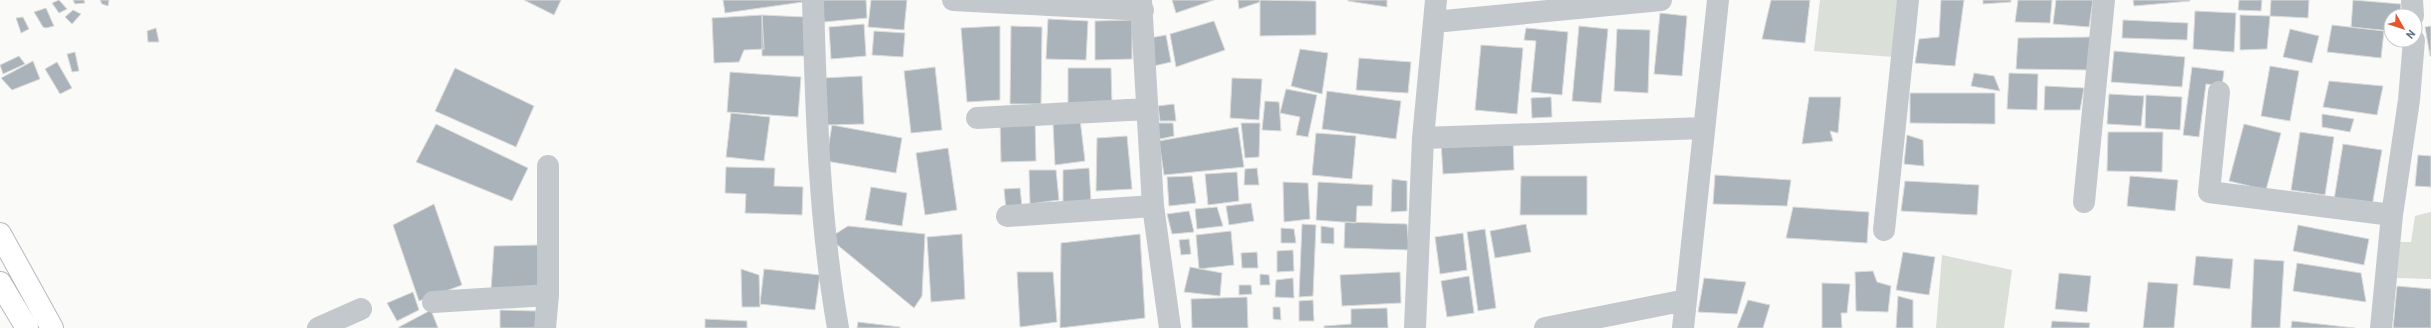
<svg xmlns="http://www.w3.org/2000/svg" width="2431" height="328" font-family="Barlow,sans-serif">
	<rect width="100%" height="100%" fill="#fafaf8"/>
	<path fill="#dadfd7" d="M1820,0H1898L1894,57L1814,51Z
		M2431,212V279L2397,278L2400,242H2411L2415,216Z
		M1942,255L2012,270L2004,328H1936Z"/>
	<path fill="#aab3b9" stroke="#dcdcda" d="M59,0L67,9L59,13L52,3Z
		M73,0H84L85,3L75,4Z
		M100,0H109L108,6L102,4Z
		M524,0H561L554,15Z
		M723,0H802L803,2L725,13Z
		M822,0H866L867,18L824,22Z
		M871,0H907L904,30L868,27Z
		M1172,0H1214L1176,13Z
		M1238,0H1260V2L1239,9Z
		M1260,0L1316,1V35L1260,36Z
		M1348,0H1387V7L1348,1Z
		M1771,0H1810L1805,43L1762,39Z
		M1941,0H1964L1955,66L1915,63L1919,39L1939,37Z
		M1983,0H2011V2L1983,4Z
		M2018,0H2052L2050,23L2015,22Z
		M2056,0H2093L2089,27L2053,24Z
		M2133,0H2190V1L2134,6Z
		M2239,0H2262L2261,11L2238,10Z
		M2271,0H2309L2308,18L2270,16Z
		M2353,0L2401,4L2400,16H2391V31L2351,27Z
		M46,8L54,26L46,28L43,27L34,12Z
		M73,10L81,14L72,24L65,17Z
		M2195,11L2236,13L2234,52L2193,49Z
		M1660,13L1687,16L1682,76L1654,74Z
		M762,15L805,17L806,56H762Z
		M762,15L764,49L744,50L739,62L714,63L712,18Z
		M2240,15L2270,16L2267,49L2240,50Z
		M23,17L29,29L21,33L16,18Z
		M1048,19L1088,21L1086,60L1046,59Z
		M1132,20V59L1095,60V21Z
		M2123,20L2188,23L2187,40L2122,38Z
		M1214,21L1225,50L1176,67L1170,34Z
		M864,24L866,56L831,59L829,27Z
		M2332,25L2384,31L2381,58L2327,52Z
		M1000,26V100L967,102L961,28Z
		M1011,26L1042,27L1041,104H1010Z
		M1579,26L1608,29L1601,103L1572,101Z
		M2431,26V56H2430L2425,27Z
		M156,28L159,42H148L147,31Z
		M1526,28L1568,32L1562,95L1531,92L1536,41L1524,40Z
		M1617,29L1650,30L1648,93L1614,91Z
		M2290,29L2319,36L2312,63L2283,57Z
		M874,31L905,33L903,57L872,55Z
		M1166,35L1171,62L1154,66L1150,38Z
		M2091,37L2088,70L2016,69L2018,38Z
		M1481,45L1523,48L1517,114L1475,110Z
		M1300,49L1328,53L1322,94L1291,86Z
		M2114,51L2185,57L2182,87L2111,82Z
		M75,52L79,71L72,72L67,54Z
		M19,56L25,64L3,74L0,65Z
		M1359,58L1411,62L1408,93L1356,90Z
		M33,61L40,79L12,90L1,78Z
		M57,62L72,88L60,94L45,69Z
		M2270,66L2299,71L2290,121L2261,116Z
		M935,67L942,130L911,133L904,71Z
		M2192,67L2224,71L2222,86L2206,84L2199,137L2183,135Z
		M455,68L534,106L516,147L435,111Z
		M1068,68H1111L1112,105L1068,106Z
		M730,72L801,77L798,117L727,112Z
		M1974,73L1994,76L2000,91L1971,86Z
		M2009,73L2038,74L2037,110L2007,109Z
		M862,76L864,124L825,125L823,78Z
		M1232,78L1262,79L1259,120L1230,118Z
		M2329,81L2383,86L2377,115L2323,107Z
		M2045,86L2084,88L2080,110H2044Z
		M1286,89L1317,95L1308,137L1296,135L1300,117L1280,113Z
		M1327,91L1401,101L1396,139L1322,129Z
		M1910,93H1995V124L1910,123Z
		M2109,94L2144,96L2141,126L2107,124Z
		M2146,95L2182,97L2180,130L2145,128Z
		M1551,97L1552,117L1532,118L1531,98Z
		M1809,97H1841L1838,133L1830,131L1833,141L1802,144Z
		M1265,101L1279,102L1281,131L1262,130Z
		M1174,104L1176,121H1160L1158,106Z
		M731,113L770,117L764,161L726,157Z
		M2322,114L2354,119L2350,132L2322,127Z
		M1080,119L1085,161L1055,165L1053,123Z
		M1000,120H1035L1036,161L1001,162Z
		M1157,123H1173L1174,136L1160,139Z
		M1241,123H1260L1259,157L1245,158Z
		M436,124L528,168L512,201L416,162Z
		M2244,124L2281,133L2266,190L2229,181Z
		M832,125L902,138L896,173L826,161Z
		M1238,127L1244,167L1164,175L1159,141Z
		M2108,132H2163L2162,172L2107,171Z
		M2300,132L2334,137L2325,195L2291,190Z
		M1316,133L1356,136L1352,179L1312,175Z
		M1907,135L1923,140L1924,166L1904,164Z
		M1127,136L1132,189L1096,191L1097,138Z
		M1513,138L1514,170L1443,174L1441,142Z
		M2343,144L2382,150L2372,206L2334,200Z
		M948,148L957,210L925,215L916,153Z
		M2418,155L2431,156V187L2415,186Z
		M726,167L775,168L774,186L803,187L802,215L745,213L746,194L725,193Z
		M1089,168L1091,202H1063V170Z
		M1257,168L1259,185H1244L1245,169Z
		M1029,170H1056L1059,200L1030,204Z
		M1237,172L1239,201L1208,205L1205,174Z
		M1715,175L1791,180L1787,206L1713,204Z
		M1192,176L1196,203L1169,206L1167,177Z
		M1521,176H1587V215H1520Z
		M2130,176L2178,180L2175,211L2127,206Z
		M1392,179L1407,181V211L1391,212Z
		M1905,181L1979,185L1977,215L1901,211Z
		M1283,182L1308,183L1310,219L1284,222Z
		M1318,182L1373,185L1372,206H1357L1356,223L1316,220Z
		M871,187L907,193L902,226L865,220Z
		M1020,188L1022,207L1006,209L1004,189Z
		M1251,203L1254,221L1229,225L1226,206Z
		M434,204L462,285L419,301L393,225Z
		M1217,207L1223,226L1197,229L1195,209Z
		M1793,207L1869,212L1867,243L1786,238Z
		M1189,211L1194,232L1172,234L1167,214Z
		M1345,222L1407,224L1409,250L1344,248Z
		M1302,224L1316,225L1313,296L1299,297Z
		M1526,224L1531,252L1495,258L1490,231Z
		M2298,225L2369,239L2364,265L2293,251Z
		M848,226L925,234L922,296L914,308L829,238Z
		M1321,226L1334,228V244L1321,243Z
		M1281,228L1294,229L1296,243H1281Z
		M1485,229L1496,308L1478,311L1467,232Z
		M1231,231L1234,265L1199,269L1196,235Z
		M1463,233L1467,270L1440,274L1435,237Z
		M962,234L965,299L931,302L927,237Z
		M1140,234L1145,318L1060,328L1061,243Z
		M1189,239L1191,254L1181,255L1179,240Z
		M538,245V290H491L494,246Z
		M1293,250L1294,271L1277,272V251Z
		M1257,252L1258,268H1242L1241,253Z
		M1903,252L1935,257L1929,295L1896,290Z
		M2196,256L2233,259L2230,289L2193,285Z
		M2254,259L2284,261L2280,328H2251Z
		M2297,263L2361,273L2366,302L2293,291Z
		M1190,267L1222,273L1220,296L1184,292Z
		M741,269L759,275L760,307H742Z
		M764,269L820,275L815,310L760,304Z
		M1873,271L1877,282L1891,286L1888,312L1856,311L1855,272Z
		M1017,272H1053L1057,322L1020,327Z
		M1400,272L1401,303L1342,306L1340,275Z
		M2059,273L2091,276L2087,312L2055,309Z
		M1260,274L1269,275L1270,285H1260Z
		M1469,276L1474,313L1447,317L1441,281Z
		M1293,278L1294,298L1275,297L1276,280Z
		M1704,278L1746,282L1737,314L1698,312Z
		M2148,282L2178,284L2174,328H2143Z
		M1822,283L1850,284L1847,313H1841L1842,328H1822Z
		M1239,285H1251L1252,294L1239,295Z
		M2397,286L2431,289V328H2393Z
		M413,292L419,310L397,321L387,303Z
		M1898,296L1913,300V328H1896Z
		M1247,297L1248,328H1192L1191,299Z
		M1313,300L1314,321H1299V301Z
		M1748,300L1770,305L1763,328H1737Z
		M1273,307H1280L1281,320L1273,319Z
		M1387,308L1388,328H1324V326L1351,324V309Z
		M431,310L438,328H399V327Z
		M500,310L536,311V328H500Z
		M705,319L747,321V328H705Z
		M2052,321L2090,323L2089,328H2051Z
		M2292,321L2355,328H2291Z
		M858,322L900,327V328H857Z"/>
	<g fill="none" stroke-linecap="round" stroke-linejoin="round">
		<g stroke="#b5babe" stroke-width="24">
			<path id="major" d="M0,234L52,328
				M0,283L27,328"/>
		</g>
		<path stroke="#c3c8cc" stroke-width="22" d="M813,0C816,109 819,220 838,328
			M953,0L1143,10
			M1141,0L1153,206L1170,328
			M2412,0L2413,16
			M1434,22L1661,0
			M2219,92L2209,192L2392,215
			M977,118L1147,109
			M1423,138L1703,128
			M2084,202L2104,0
			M1007,216L1153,206
			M1884,230L1908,0
			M433,302L548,295
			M318,328L361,309
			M545,328L548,295V166
			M1415,328L1423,138L1436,0
			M1545,328L1686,300
			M1683,328L1718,0
			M2381,328L2392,215L2409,100L2414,40"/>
		<use href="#major" stroke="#fff" stroke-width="22"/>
	</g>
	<g transform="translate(2403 28) rotate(129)"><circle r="19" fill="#ffffff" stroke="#c1c8cd"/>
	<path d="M0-3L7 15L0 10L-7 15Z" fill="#e4572e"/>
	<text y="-6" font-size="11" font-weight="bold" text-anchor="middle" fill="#657683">N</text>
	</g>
</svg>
